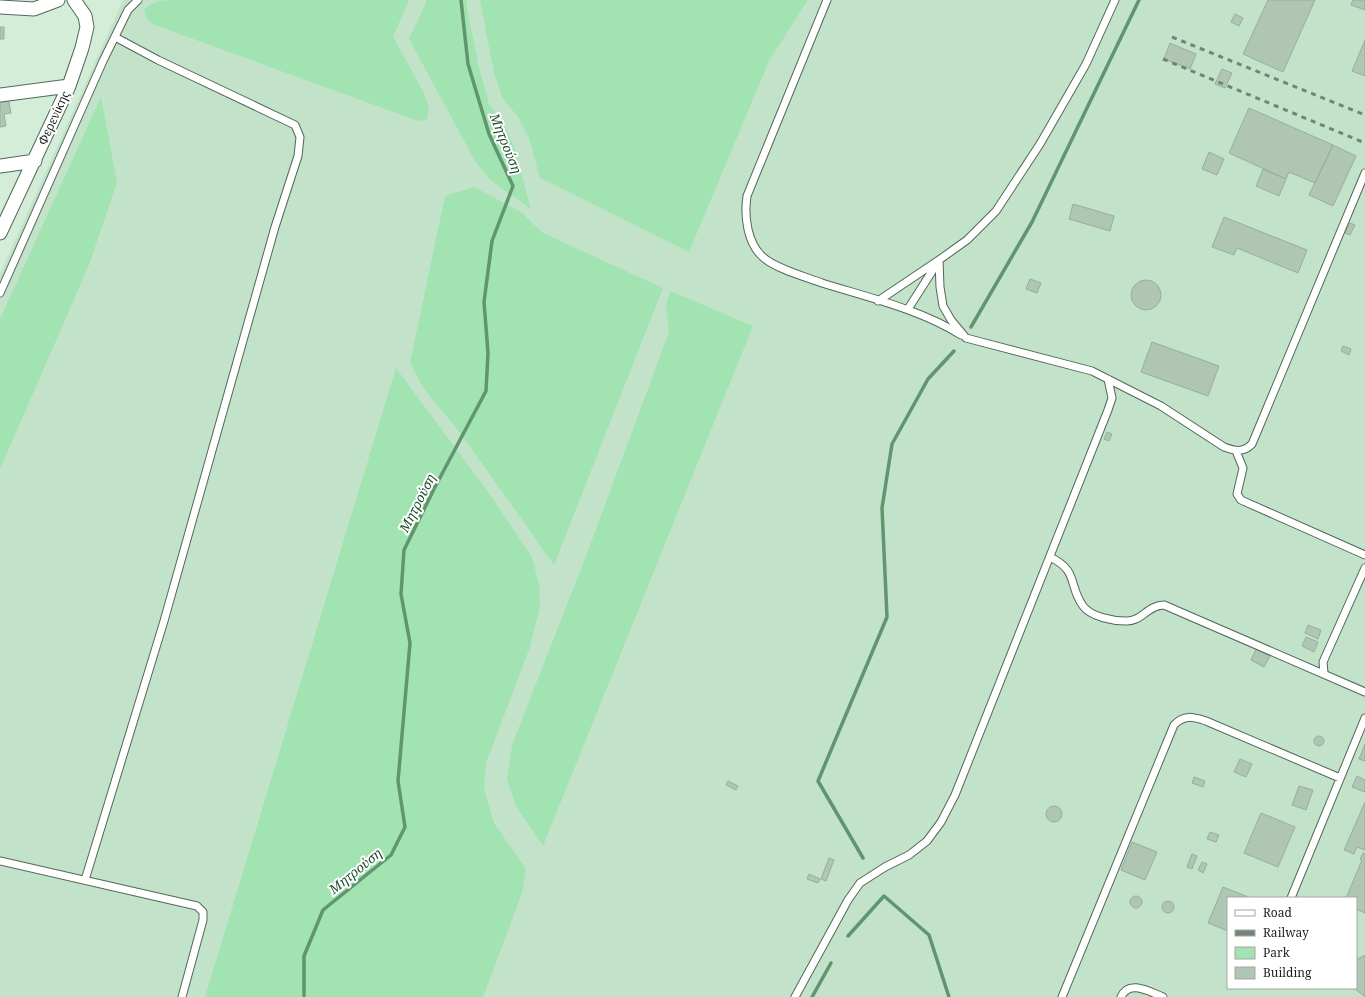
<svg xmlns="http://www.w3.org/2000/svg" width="1365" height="997" font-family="'Noto Serif',serif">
	<rect width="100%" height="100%" fill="#d4edd9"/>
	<path fill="#c3e2ca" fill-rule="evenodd" d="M123,0H1365V997H0V274ZM1228,898H1356V988H1228Z"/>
	<path fill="#a1e4b1" d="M169,0H409L393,37L423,91L429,107L427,119L418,121L155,25L147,19L144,10C151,2 158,1 169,0Z
		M426,0H467V8L479,68L489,104L504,125L514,147L531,209L490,180L475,161L409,39L426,3Z
		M480,0H808L769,61L689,252L540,178L529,138L518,117L502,97L494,73Z
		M101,97L117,182L89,265L0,469V319Z
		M474,187L521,212L543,233L663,288L554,565L461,434L424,389L410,363L445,196Z
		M670,291L753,326L543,846L516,806L507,779L512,745L586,556L669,332L666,306Z
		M396,368L491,496L532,557L539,584L540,606L530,647L486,763L484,789L494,823L526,869L522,893L483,997H205Z"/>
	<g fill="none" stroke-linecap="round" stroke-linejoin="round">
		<path stroke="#61956e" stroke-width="3.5" d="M971,327L1032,222L1139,0
			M863,858L818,781L887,617L882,508L892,444L928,379L954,351
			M848,936L884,896L929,935L949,997
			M304,997V956L323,910L391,855L405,827L398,781L410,643L401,594L404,550L435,487L486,391L488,353L484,302L492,241L513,186L489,134L468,64L461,0
			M812,997L831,963"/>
	</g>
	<path fill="#afc6b4" stroke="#97ae9c" d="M1268,0H1315L1283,72L1243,54Z
		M1353,0H1365V10L1351,5Z
		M1235,14L1243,18L1239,26L1231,22Z
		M0,27H4V39H0Z
		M1365,40V76L1352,71Z
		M1170,43L1196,54L1190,69L1164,59Z
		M1222,69L1232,73L1225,88L1215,84Z
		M8,97L11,113L4,114L6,126L0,127V98Z
		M1249,108L1333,145L1315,183L1289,172L1286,179L1229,153Z
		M1333,145L1356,156L1333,206L1309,195Z
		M1209,152L1224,159L1217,175L1202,169Z
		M1263,169L1286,179L1279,196L1256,186Z
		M1073,204L1114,216L1110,231L1069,219Z
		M1224,217L1307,250L1298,273L1237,248L1234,255L1212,247Z
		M1350,223L1355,225L1350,235L1345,233Z
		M1030,279L1041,283L1037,293L1026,289Z
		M1131 295a15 15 0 1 1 30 0a15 15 0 1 1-30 0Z
		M1152,342L1219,366L1208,396L1141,372Z
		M1343,346L1351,349L1349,355L1341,351Z
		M1107,432L1112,434L1109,441L1104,439Z
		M1308,625L1321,630L1318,639L1305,633Z
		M1306,637L1318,642L1314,652L1302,646Z
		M1256,649L1270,656L1264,667L1251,660Z
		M1314 741a5 5 0 1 1 10 0a5 5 0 1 1-10 0Z
		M1365,744V761L1359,759Z
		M1240,759L1252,764L1246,777L1234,772Z
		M1357,776L1365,780V792L1352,787Z
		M1194,777L1205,781L1203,787L1192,783Z
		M728,781L738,786L736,790L726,785Z
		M1299,786L1313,790L1306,810L1292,805Z
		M1365,802V850L1357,847L1354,854L1344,850Z
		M1046 814a8 8 0 1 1 16 0a8 8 0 1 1-16 0Z
		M1261,813L1295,827L1278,867L1244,853Z
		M1210,832L1219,835L1216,842L1207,839Z
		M1132,842L1157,852L1145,880L1121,870Z
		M1363,853L1365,854V913L1356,909V898H1346L1362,860L1360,859Z
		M1192,854L1197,856L1192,869L1187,867Z
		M829,858L834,860L826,881L821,879Z
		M1202,862L1207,864L1203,873L1198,870Z
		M809,874L820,879L818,883L807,879Z
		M1223,887L1251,898H1228V931L1208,923Z
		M1130 902a6 6 0 1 1 12 0a6 6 0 1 1-12 0Z
		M1162 907a6 6 0 1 1 12 0a6 6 0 1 1-12 0Z
		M1365,955V997L1354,988H1356V960Z"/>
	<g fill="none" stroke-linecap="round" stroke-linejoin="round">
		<g stroke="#536858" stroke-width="9">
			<path id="lane" d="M827,0L747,196C744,216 747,244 764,258C777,269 806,277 822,283C870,298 919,309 961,335
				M1115,0L1086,64L1040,144L996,211L967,240L939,260L940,287L943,306L951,320L966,338L1092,371L1161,406L1224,447C1235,451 1243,453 1252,444L1365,173
				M0,293L103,61L128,10L138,0
				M878,301L939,260
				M908,309L938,262
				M1236,451L1243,468L1237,494L1241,500L1365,555
				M1050,557C1079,571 1068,585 1083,606C1091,617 1113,621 1126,621C1141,622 1148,605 1164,605L1365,692
				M1324,673L1323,662L1365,568
				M0,861L197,906L203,912V920L182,997
				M85,880L164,621L275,227L298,156L300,137L295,125L158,60L115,37
				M1291,898L1365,718
				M795,997L848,900L860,883L885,867L909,855L927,841L941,822L955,795L1108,410L1112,398L1108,379
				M1062,997L1174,725C1184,714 1193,717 1206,721L1340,778
				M1121,997C1129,979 1150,992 1163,997"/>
		</g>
		<g stroke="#536858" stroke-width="15">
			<path id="street" d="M0,7L34,9L58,0
				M0,95L69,86
				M0,166L35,161
				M0,233L69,86L82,48L87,27L85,16L74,0"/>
		</g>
		<use href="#lane" stroke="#fff" stroke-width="7"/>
		<use href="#street" stroke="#fff" stroke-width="13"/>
		<path stroke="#738476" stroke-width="3" stroke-dasharray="5 5" stroke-linecap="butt" d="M1172,37L1365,115
			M1163,59L1365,143"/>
	</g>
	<g text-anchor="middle" stroke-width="4" stroke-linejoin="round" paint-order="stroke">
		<g font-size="12" fill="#19221b" stroke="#fff">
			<text transform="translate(54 118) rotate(-65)" y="4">Φερενίκης</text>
		</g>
		<g font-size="13" font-style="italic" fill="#184b29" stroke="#fff">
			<text transform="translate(506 143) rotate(68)" y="5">Μητρούση</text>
			<text transform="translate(417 503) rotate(-63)" y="5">Μητρούση</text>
			<text transform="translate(355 871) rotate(-39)" y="5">Μητρούση</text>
		</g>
	</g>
	<rect x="1227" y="897" width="130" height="92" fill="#ffffff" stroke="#a3a7a4"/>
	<rect x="1235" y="910" width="20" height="6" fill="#ffffff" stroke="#a3a7a4"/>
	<text x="1263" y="917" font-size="12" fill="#19221b">Road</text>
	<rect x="1235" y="930" width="20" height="6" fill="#738476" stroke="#a3a7a4"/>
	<text x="1263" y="937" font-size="12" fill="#19221b">Railway</text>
	<rect x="1235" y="947" width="20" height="12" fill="#a1e4b1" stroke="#a3a7a4"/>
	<text x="1263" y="957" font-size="12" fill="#19221b">Park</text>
	<rect x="1235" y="967" width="20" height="12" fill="#afc6b4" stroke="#a3a7a4"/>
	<text x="1263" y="977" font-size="12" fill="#19221b">Building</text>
</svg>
